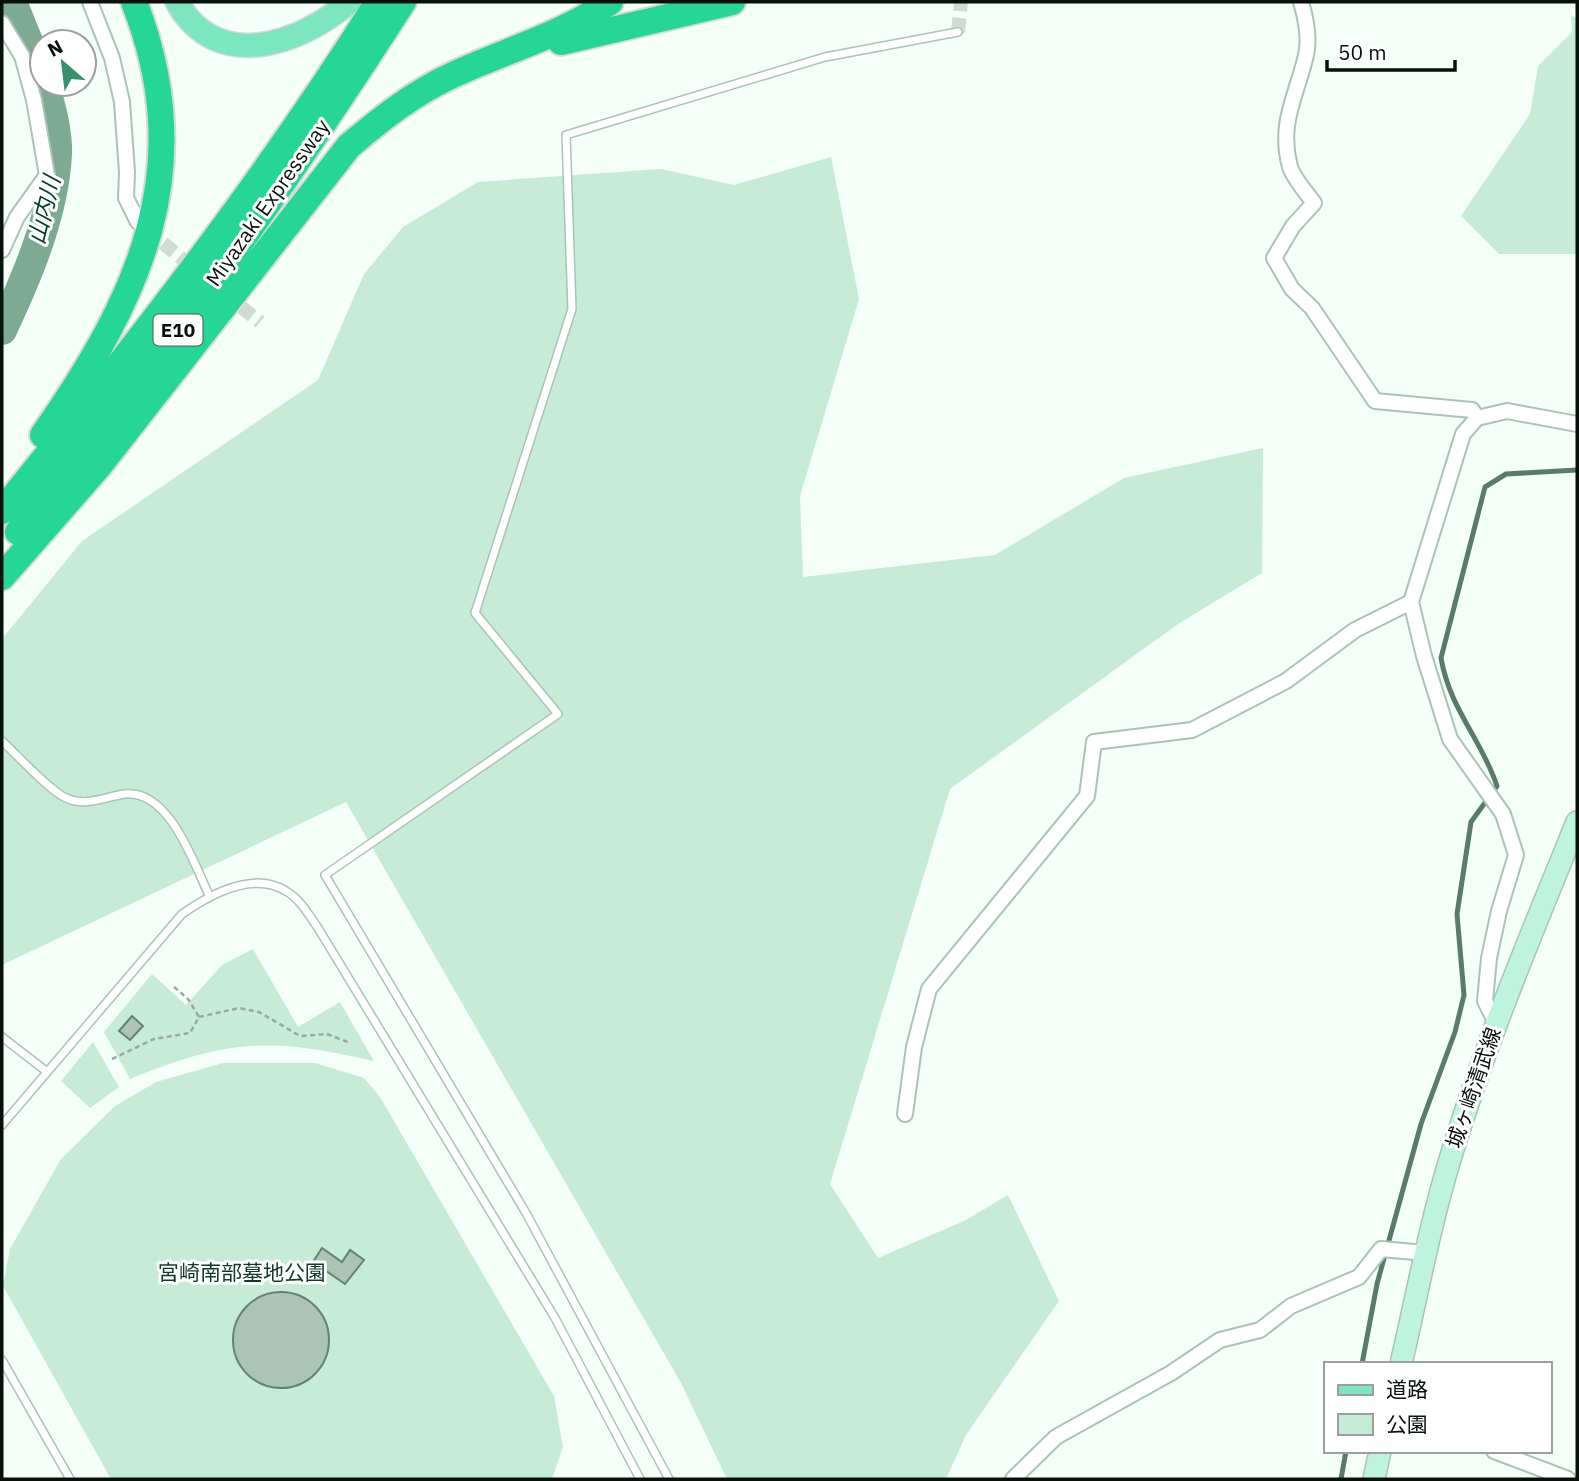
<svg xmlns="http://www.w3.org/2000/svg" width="1579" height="1481" font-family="'IBM Plex Sans','Noto Sans JP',sans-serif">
	<rect width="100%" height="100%" fill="#f4fff9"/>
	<path fill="#c6ebd7" d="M1571,15L1577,18V254H1499L1461,216L1530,114L1538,66L1572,32Z
		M831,157L859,299L800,496L803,577L995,555L1124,478L1263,448L1262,573L1178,624L950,789L830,1184L878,1258L966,1220L1008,1195L1059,1301L966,1435L946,1479H727L681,1383L346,802L2,965V639L82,541L318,380L364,274L403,227L478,182L661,169L734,185Z
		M253,949L298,1027L340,1002L374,1061C271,1038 230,1038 130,1079L104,1032L152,974L186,1005L222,965Z
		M93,1042L119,1087L90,1108L61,1081Z
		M223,1063H315L364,1078L380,1097L554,1396L563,1447L552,1479H111L3,1286L10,1249L61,1159L115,1106L156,1082Z"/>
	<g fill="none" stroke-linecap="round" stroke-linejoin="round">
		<path stroke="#597c6a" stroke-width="5" d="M1362,1364L1377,1284L1421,1124L1455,1032L1464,995L1457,914L1471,822L1497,786C1482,740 1450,710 1441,658L1485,487L1506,474L1577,470
			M1341,1479L1346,1451"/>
		<path stroke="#7caa93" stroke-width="30" d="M12,2L42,76
			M2,330C27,277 54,214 57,154C58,131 51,106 44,84"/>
	</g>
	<path fill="#aac4b6" stroke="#688174" stroke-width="2" d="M132,1016L143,1026L130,1040L119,1031Z
		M322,1248L342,1262L350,1250L364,1260L345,1284L313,1262Z
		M233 1340a48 48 0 1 1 96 0a48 48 0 1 1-96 0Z"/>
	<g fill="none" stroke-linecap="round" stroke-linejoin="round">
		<path stroke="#d0dbd5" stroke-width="14" stroke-dasharray="14 7" stroke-linecap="butt" d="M958,32L961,2
			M147,230L196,270
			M225,294L260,322"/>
		<g stroke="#a9c4b6" stroke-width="10">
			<path id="lane" d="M2,741C17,755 50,791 66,798C84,807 106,797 124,794C169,788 194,864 209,895
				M2,1037L46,1071
				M2,1125L182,914C209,895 252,870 286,891C300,899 309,915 318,928L555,1318L640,1479
				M2,1360L70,1479
				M669,1479L526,1213L325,875L558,714L475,613L572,309L566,135L825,57L958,32"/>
		</g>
		<g stroke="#a9c4b6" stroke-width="18">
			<path id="street" d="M90,2L112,58L122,102L127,172L126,198L138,222
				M1301,2C1306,19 1310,38 1306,55C1297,95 1278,123 1290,167C1294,179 1306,192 1314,203L1293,226L1274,258L1292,289L1312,308L1375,401L1472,410L1477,418
				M2,23L22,56L34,100L47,175L17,217L2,250
				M1496,1023L1485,1001L1489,958L1499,911L1516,855L1503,814L1450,739L1424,656L1411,602L1463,434L1477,418L1507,411L1577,424
				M905,1114L914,1047L929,989L1087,796L1094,742L1192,730L1286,681L1355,630L1411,602
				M1494,1451L1568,1479
				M1013,1479L1056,1437L1171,1373L1220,1340L1260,1330L1291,1306L1359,1277L1381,1249L1426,1253"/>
		</g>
		<g stroke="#a9c4b6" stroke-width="24">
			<path id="secondary" d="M1401,1364C1417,1295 1430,1224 1451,1156C1486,1042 1532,932 1577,822
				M1374,1479L1380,1451"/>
		</g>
		<g stroke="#d7d9d8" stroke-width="26">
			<path id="primary" d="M177,2C217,73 299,45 349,2"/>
		</g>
		<g stroke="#d7d9d8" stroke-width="30">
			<path id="highway" d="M561,42L732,2
				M43,435C139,298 200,169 134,2
				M2,511C135,348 266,180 378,2
				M18,532C158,363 285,186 403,2
				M2,577L99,466L349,146C382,118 415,92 455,74C507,50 562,35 610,2"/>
		</g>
		<path stroke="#9da7a2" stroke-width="2.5" stroke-dasharray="5 3.5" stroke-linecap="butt" d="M199,1017L239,1008L259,1012L300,1036L327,1034L348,1042
			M112,1059L154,1039L190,1033L199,1017L188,999L173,986"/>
		<use href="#lane" stroke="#fff" stroke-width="7"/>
		<use href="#street" stroke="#fff" stroke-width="14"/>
		<use href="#secondary" stroke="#bef3e0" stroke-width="21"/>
		<use href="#primary" stroke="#7ce6c1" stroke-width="23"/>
		<use href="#highway" stroke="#25d697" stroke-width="26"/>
	</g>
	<g text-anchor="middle" stroke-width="6" stroke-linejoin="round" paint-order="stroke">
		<rect fill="#fff" stroke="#515854" stroke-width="2" x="153.5" y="314.5" width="49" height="31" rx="5"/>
		<g font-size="19" font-weight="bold" fill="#07100b">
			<text x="178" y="337">E10</text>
		</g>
		<g font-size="21" fill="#07100b" stroke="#fff">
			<text transform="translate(268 203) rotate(-55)" y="7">Miyazaki Expressway</text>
			<text transform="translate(1474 1088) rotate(-71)" y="7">城ヶ崎清武線</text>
		</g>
		<g font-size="21" fill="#103827" stroke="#fff">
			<text x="242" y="1280">宮崎南部墓地公園</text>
		</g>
		<g font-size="23" font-style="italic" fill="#00402a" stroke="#fff">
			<text transform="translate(44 210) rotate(-76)" y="8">山内川</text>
		</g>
	</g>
	<rect width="1579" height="1481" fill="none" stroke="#07100b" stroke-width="7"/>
	<rect x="1324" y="1362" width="228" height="91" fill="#ffffff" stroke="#9c9f9d" stroke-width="2"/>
	<rect x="1338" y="1385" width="35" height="10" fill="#7ce6c1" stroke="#9c9f9d" stroke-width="2"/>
	<text x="1386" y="1397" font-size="21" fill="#07100b">道路</text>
	<rect x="1338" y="1414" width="35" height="21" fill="#c6ebd7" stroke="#9c9f9d" stroke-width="2"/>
	<text x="1386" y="1432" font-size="21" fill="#07100b">公園</text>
	<g transform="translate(63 63) rotate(332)"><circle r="33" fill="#ffffff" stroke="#9c9f9d" stroke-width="2"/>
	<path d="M0-5L12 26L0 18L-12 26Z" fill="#35936c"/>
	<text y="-10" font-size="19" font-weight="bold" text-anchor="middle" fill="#07100b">N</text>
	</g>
	<path d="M1327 60v10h128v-10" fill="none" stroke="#07100b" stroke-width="3.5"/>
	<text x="1338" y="60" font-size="21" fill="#07100b" stroke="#ffffff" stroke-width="5" paint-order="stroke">50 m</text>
</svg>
